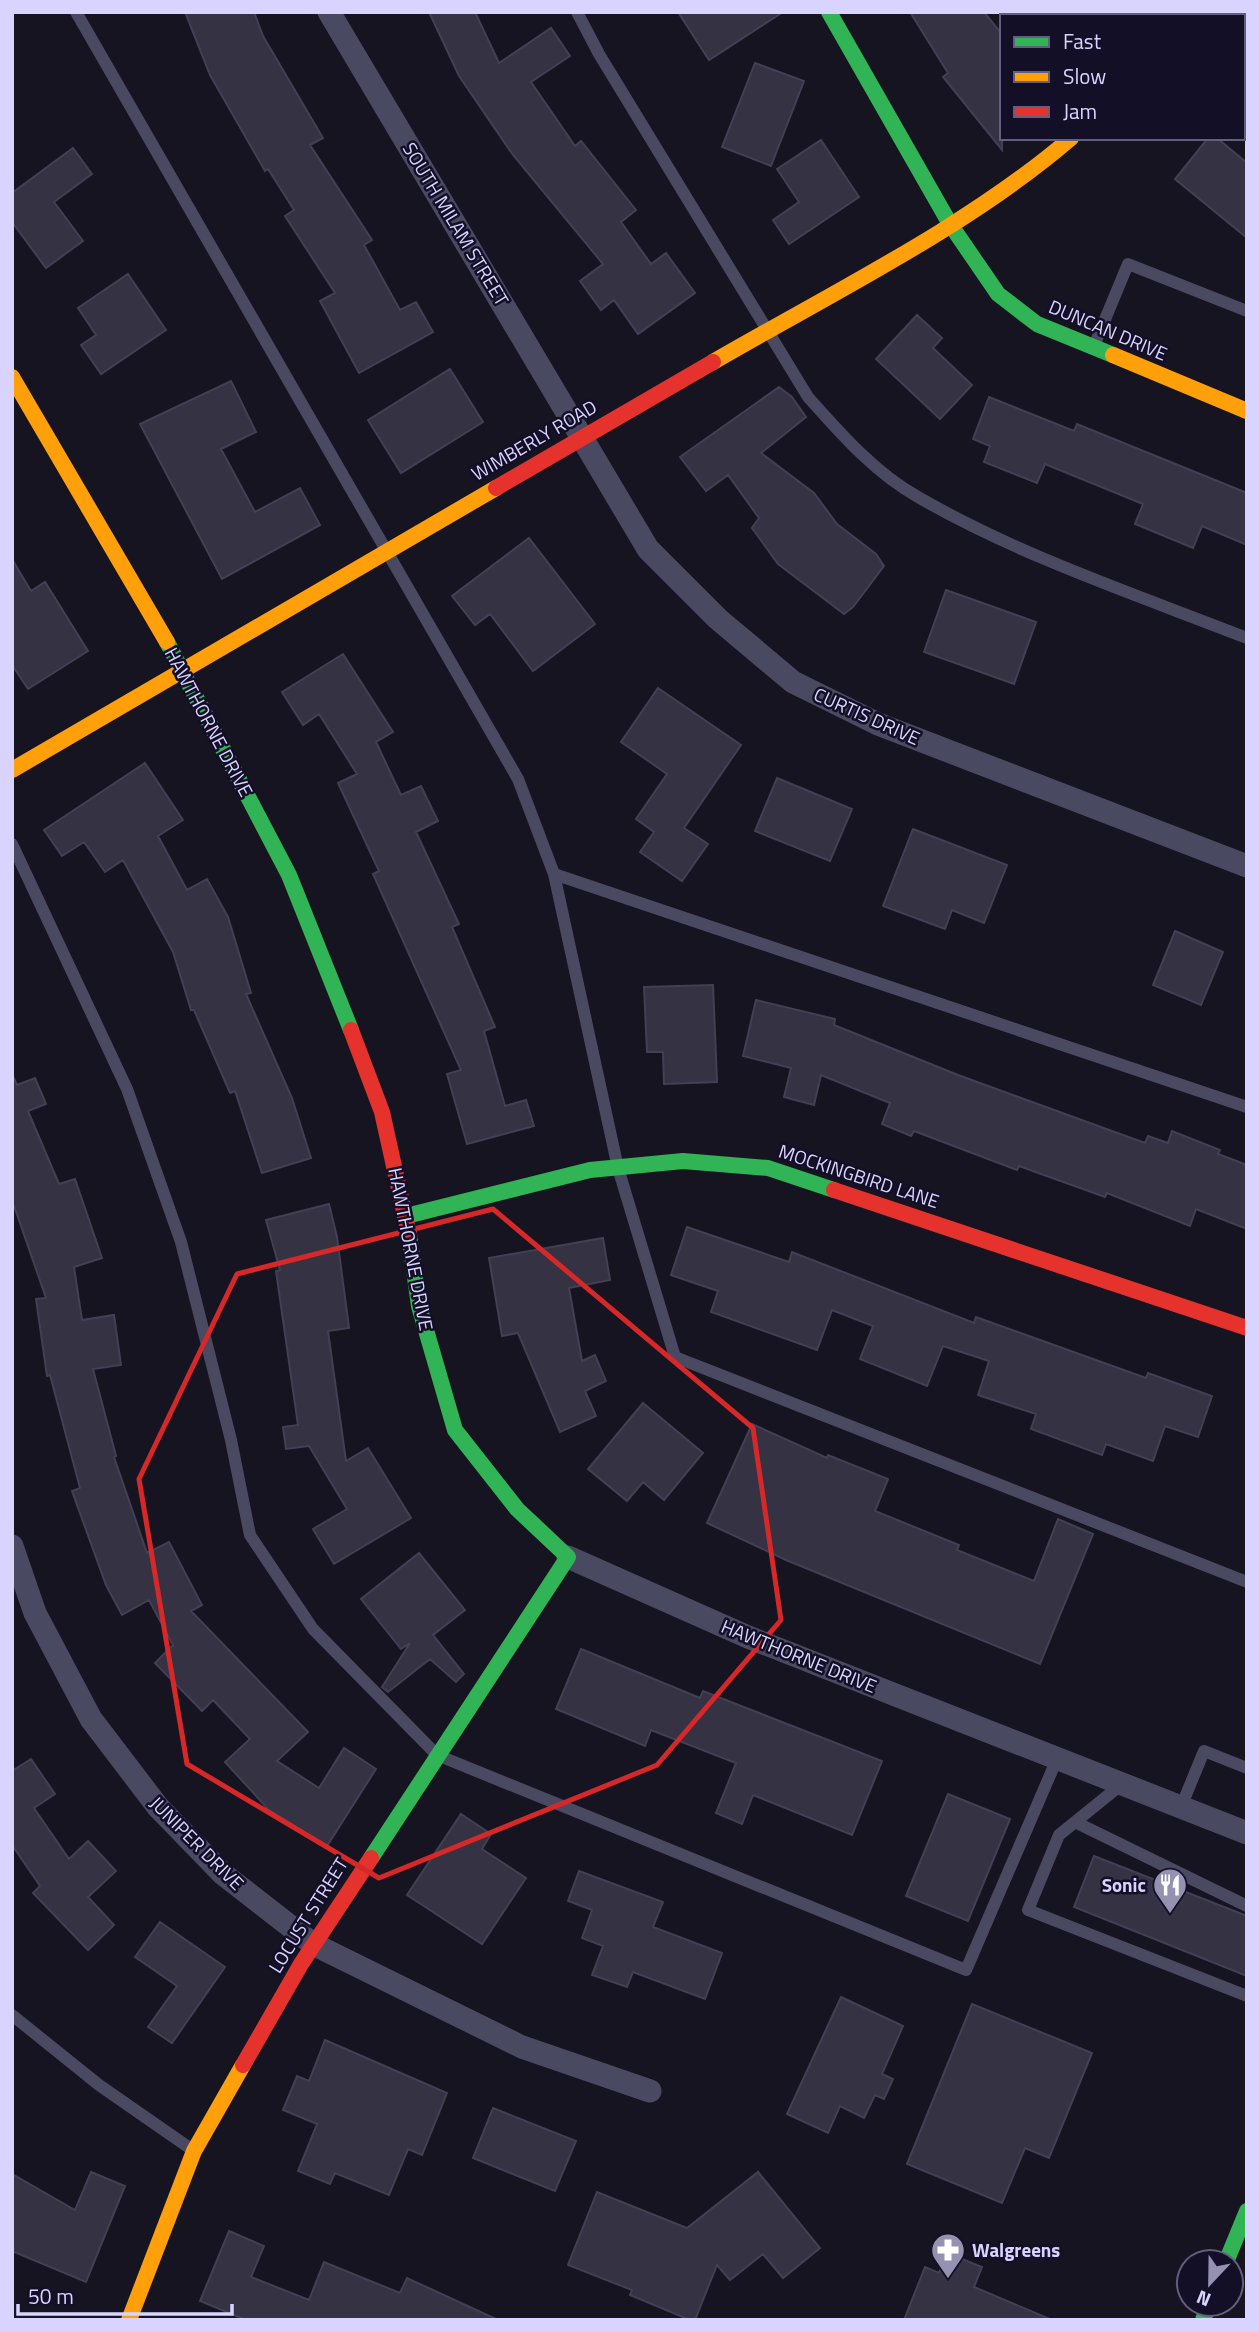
<svg xmlns="http://www.w3.org/2000/svg" width="1259" height="2332" font-family="'Titillium Web',sans-serif">
	<rect width="100%" height="100%" fill="#161421"/>
	<path fill="#343243" stroke="#433f54" stroke-width="2" d="M185,12H254L263,36L323,138L310,145L372,240L364,245L400,310L416,302L433,332L359,373L320,301L335,293L285,216L294,210L268,169L265,171L210,75Z
		M429,12H475L499,63L551,28L570,56L531,82L575,146L581,141L636,210L621,222L651,264L666,253L695,293L638,334L614,300L601,310L580,281L603,264L513,155L459,76Z
		M678,12H783L709,60Z
		M910,12H984L1002,34V150L943,77L948,73Z
		M755,63L804,81L771,166L722,147Z
		M1208,138H1217L1247,163V238L1175,179Z
		M821,140L859,197L789,244L773,220L799,202L777,169Z
		M73,148L92,174L54,202L83,241L46,268L12,222V193Z
		M128,274L166,330L101,374L81,345L96,335L78,308Z
		M917,315L942,338L933,348L972,385L940,419L876,359Z
		M450,369L483,422L401,473L368,420Z
		M231,381L256,432L221,449L255,512L300,488L320,525L222,579L140,424Z
		M779,387L792,397L806,417L761,453L814,493L837,524L876,554L884,566L853,607L844,614L778,564L752,528L759,518L728,475L706,491L680,457Z
		M989,397L1074,431L1077,424L1247,493V545L1202,526L1193,548L1135,524L1143,504L1045,464L1037,483L984,462L990,446L973,439Z
		M529,538L595,624L533,671L490,614L475,625L452,596Z
		M12,559L31,591L45,582L88,651L28,689L12,665Z
		M946,590L1036,622L1014,684L924,652Z
		M343,654L393,732L376,742L401,795L421,786L438,821L416,832L459,924L452,927L495,1027L484,1031L505,1106L526,1100L534,1126L467,1144L447,1074L461,1070L373,874L379,871L338,783L357,774L319,714L303,725L282,692Z
		M658,688L741,745L684,828L708,844L682,881L640,852L654,832L636,819L667,774L621,742Z
		M145,763L183,820L158,836L187,890L207,879L228,917L251,993L246,994L292,1098L311,1158L262,1173L235,1091L230,1093L194,1010H191L173,952L123,860L105,872L84,842L62,856L44,830Z
		M777,778L852,809L830,861L755,831Z
		M913,829L1007,865L984,923L952,910L945,929L883,906Z
		M1175,931L1223,952L1201,1005L1153,985Z
		M713,985L717,1082L664,1084L663,1052H647L644,987Z
		M756,1000L835,1019L834,1025L958,1075L1145,1143L1148,1136L1168,1143L1172,1131L1220,1150L1218,1154L1247,1165V1229L1196,1209L1190,1226L1107,1193L1105,1197L1019,1166L1017,1170L914,1131L911,1136L882,1124L890,1103L821,1075L814,1105L784,1097L791,1068L743,1056Z
		M12,1074L17,1085L35,1078L46,1104L28,1111L59,1184L75,1179L102,1258L74,1267L82,1320L114,1315L121,1365L93,1369L116,1456L114,1457L147,1553L169,1542L202,1605L191,1611L308,1732L277,1761L319,1788L344,1748L376,1769L327,1846L268,1809L225,1762L250,1739L213,1700L202,1711L155,1663L173,1645L149,1600L122,1615L106,1585L72,1491L80,1488L50,1375L47,1376L36,1299L46,1298L12,1200Z
		M329,1204L337,1237L349,1328L328,1331L346,1461L368,1448L411,1518L334,1564L313,1529L347,1509L309,1446L286,1449L283,1427L298,1425L276,1271L280,1270L266,1220Z
		M687,1227L789,1262L792,1252L974,1323L976,1317L1146,1378L1148,1373L1212,1396L1198,1437L1165,1426L1153,1461L1106,1444L1102,1455L1031,1429L1036,1414L978,1395L989,1361L943,1346L927,1386L860,1359L873,1326L832,1310L817,1350L711,1312L718,1291L671,1275Z
		M603,1238L610,1280L569,1288L582,1361L595,1355L606,1381L585,1391L596,1416L560,1432L518,1333L502,1336L489,1258Z
		M643,1403L703,1453L664,1500L643,1482L627,1501L588,1469Z
		M752,1424L827,1458L828,1455L888,1479L875,1511L959,1545L957,1550L1034,1581L1058,1519L1093,1534L1040,1664L786,1560L707,1523Z
		M419,1553L465,1610L433,1635L464,1674L456,1682L430,1659L388,1692L382,1687L410,1643L401,1649L361,1599Z
		M581,1649L700,1698L703,1691L882,1761L852,1835L753,1795L742,1824L716,1813L736,1763L651,1730L645,1746L556,1709Z
		M31,1759L55,1794L34,1808L69,1859L88,1841L116,1871L88,1897L114,1925L88,1950L33,1893L40,1886L12,1845V1771Z
		M948,1794L1010,1819L968,1921L906,1896Z
		M461,1814L491,1834L482,1849L526,1878L482,1944L407,1895Z
		M1094,1856L1247,1916V1976L1074,1907Z
		M579,1871L663,1902L653,1927L722,1953L705,1999L633,1972L627,1987L592,1975L603,1946L582,1938L592,1910L568,1901Z
		M160,1922L225,1967L172,2043L148,2027L177,1986L135,1957Z
		M841,1997L903,2026L882,2074L893,2079L884,2099L875,2095L864,2118L840,2106L828,2133L787,2114Z
		M972,2004L1092,2053L1049,2158L1025,2148L1002,2203L907,2164Z
		M325,2040L447,2093L422,2155L408,2149L389,2195L335,2173L330,2184L298,2171L317,2124L283,2110L297,2076L309,2081Z
		M493,2108L576,2141L555,2191L473,2158Z
		M91,2172L125,2186L86,2282L12,2251V2174L75,2210Z
		M758,2172L820,2248L783,2278L763,2254L730,2280L717,2265L695,2320H690L630,2295L632,2290L568,2265L597,2192L687,2228Z
		M229,2231L264,2246L251,2277L309,2300L324,2262L400,2293L407,2278L498,2320H246L200,2301Z
		M947,2253L982,2267L974,2287L1052,2320H904L925,2267L939,2273Z"/>
	<g fill="none" stroke-linecap="round" stroke-linejoin="round">
		<path stroke="#4a4962" stroke-width="12" d="M76,12L518,779L554,874L618,1168L675,1357L1247,1582
			M577,12L599,54L808,397C840,433 875,473 918,497C1020,556 1137,595 1247,638
			M1099,12L1101,16
			M1094,346L1128,264L1247,311
			M12,844L127,1089L181,1242L231,1440L250,1535L313,1629L437,1755L966,1970L1057,1759
			M554,874L1247,1107
			M1122,1784L1059,1835L1028,1910L1247,1996
			M1181,1807L1204,1751L1247,1768
			M1075,1822L1247,1906
			M12,2015L99,2085L194,2151"/>
		<path stroke="#4a4962" stroke-width="23" d="M329,12L648,549L718,619L793,682L878,724L1247,866
			M12,1546L35,1613L91,1719L158,1807L223,1874L313,1944L522,2047L650,2091
			M568,1557L748,1637L1247,1833"/>
		<path stroke="#30b455" stroke-width="16" d="M829,12L950,224L998,294L1037,324L1113,355
			M1193,16L1196,12
			M167,642L289,875L351,1030
			M406,1216L590,1170L683,1161L768,1168L834,1190
			M371,1858L568,1557L517,1509L455,1430L419,1306L409,1234
			M1226,2262L1247,2211
			M1203,2320L1209,2304"/>
		<path stroke="#ff9f0a" stroke-width="16" d="M1113,355L1247,411
			M713,362C830,294 969,226 1071,138
			M12,377L167,642
			M12,770L496,488
			M129,2320L194,2151L243,2065"/>
		<path stroke="#e5322d" stroke-width="16" d="M496,488L713,362
			M351,1030L382,1112L409,1234
			M834,1190L1247,1328
			M243,2065L301,1964L371,1858"/>
	</g>
	<path fill="none" stroke="#d62828" stroke-width="5" stroke-linejoin="round" d="M493,1209L753,1428L781,1620L657,1765L379,1878L187,1764L139,1479L237,1274Z"/>
	<defs>
		<g id="restaurant-pin" transform="scale(1.75)"><path d="M0 17L-7.5 6A9.5 9.5 0 1 1 7.5 6Z" fill="#9591b1" stroke="#130f26"/><path d="M-5-6h1v4h1v-4h1v4h1v-4h1v5L-1.5 .5V6h-2V.5L-5-1ZM5-6V6H3V1.5H1.5Q1.5-4 5-6Z" fill="#fff"/></g>
		<g id="pharmacy-pin" transform="scale(1.75)"><path d="M0 17L-7.5 6A9.5 9.5 0 1 1 7.5 6Z" fill="#9591b1" stroke="#130f26"/><path d="M-2-6h4v4h4v4h-4v4h-4v-4h-4v-4h4Z" fill="#fff"/></g>
	</defs>
	<g fill-rule="evenodd">
		<use href="#restaurant-pin" x="1170" y="1885"/>
		<use href="#pharmacy-pin" x="948" y="2250"/>
	</g>
	<g text-anchor="middle" stroke-width="5" stroke-linejoin="round" paint-order="stroke">
		<g font-size="19" fill="#d9d4ff" stroke="#130f26">
			<text transform="translate(456 224) rotate(59)" y="7">SOUTH MILAM STREET</text>
			<text transform="translate(1108 330) rotate(23)" y="7">DUNCAN DRIVE</text>
			<text transform="translate(534 440) rotate(-30)" y="7">WIMBERLY ROAD</text>
			<text transform="translate(867 716) rotate(24)" y="7">CURTIS DRIVE</text>
			<text transform="translate(209 722) rotate(62)" y="7">HAWTHORNE DRIVE</text>
			<text transform="translate(859 1176) rotate(18)" y="7">MOCKINGBIRD LANE</text>
			<text transform="translate(411 1249) rotate(79)" y="7">HAWTHORNE DRIVE</text>
			<text transform="translate(799 1656) rotate(22)" y="7">HAWTHORNE DRIVE</text>
			<text transform="translate(197 1843) rotate(45)" y="7">JUNIPER DRIVE</text>
			<text transform="translate(308 1915) rotate(-58)" y="7">LOCUST STREET</text>
		</g>
		<g font-size="19" font-weight="bold" fill="#d9d4ff" stroke="#130f26" text-anchor="end">
			<text x="1146" y="1892">Sonic</text>
			<text x="972" y="2257" text-anchor="start">Walgreens</text>
		</g>
	</g>
	<rect width="1259" height="2332" fill="none" stroke="#d9d4ff" stroke-width="28"/>
	<rect x="1000" y="14" width="245" height="126" fill="#130f26" stroke="#625e7d" stroke-width="2"/>
	<rect x="1014" y="37" width="35" height="10" fill="#30b455" stroke="#625e7d" stroke-width="2"/>
	<text x="1063" y="49" font-size="21" fill="#d9d4ff">Fast</text>
	<rect x="1014" y="72" width="35" height="10" fill="#ff9f0a" stroke="#625e7d" stroke-width="2"/>
	<text x="1063" y="84" font-size="21" fill="#d9d4ff">Slow</text>
	<rect x="1014" y="107" width="35" height="10" fill="#e5322d" stroke="#625e7d" stroke-width="2"/>
	<text x="1063" y="119" font-size="21" fill="#d9d4ff">Jam</text>
	<g transform="translate(1210 2283) rotate(202)"><circle r="33" fill="#130f26" stroke="#625e7d" stroke-width="2"/>
	<path d="M0-5L12 26L0 18L-12 26Z" fill="#9591b1"/>
	<text y="-10" font-size="19" font-weight="bold" text-anchor="middle" fill="#d9d4ff">N</text>
	</g>
	<path d="M18 2304v10h214v-10" fill="none" stroke="#d9d4ff" stroke-width="3.5"/>
	<text x="28" y="2304" font-size="21" fill="#d9d4ff" stroke="#130f26" stroke-width="5" paint-order="stroke">50 m</text>
</svg>
